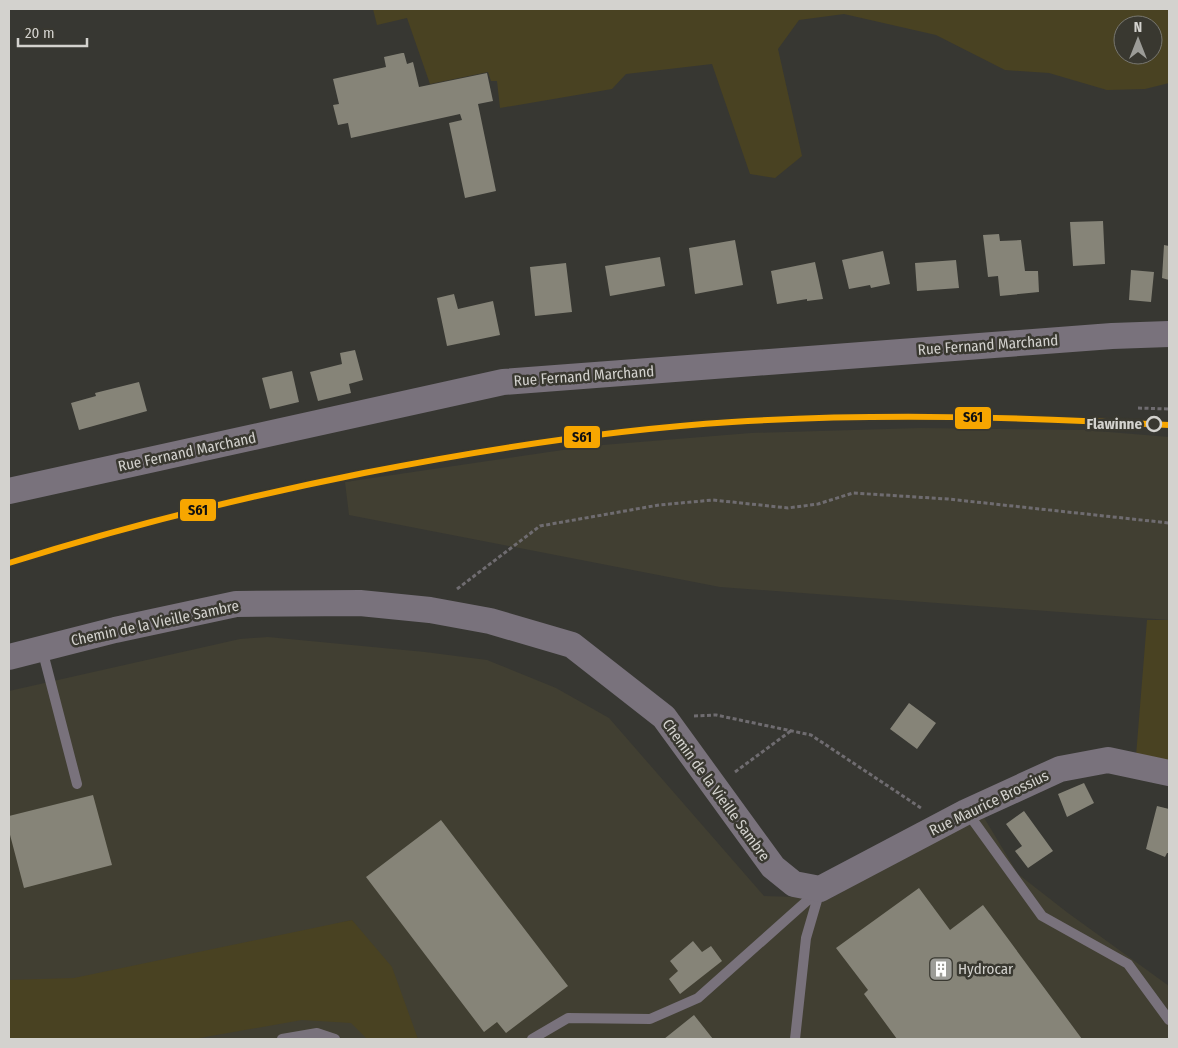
<svg xmlns="http://www.w3.org/2000/svg" width="1178" height="1048" font-family="'Fira Sans Condensed',sans-serif">
	<rect width="100%" height="100%" fill="#373732"/>
	<path fill="#413f32" d="M920,428L1085,430L1169,437V620L720,587L349,515L345,482L590,446L751,433Z
		M268,637L425,652L487,660L556,688L609,718L764,896L831,898L906,856L983,816L1018,874L1068,913L1169,986V1039H418L352,920L337,924L373,1039H9V691L240,639Z"/>
	<path fill="#494222" fill-rule="evenodd" d="M373,9H1169V83L1145,89L1107,90L1049,73L1005,70L936,35L844,14L799,20L778,49L802,156L775,178L750,174L712,64L626,74L612,89L500,108L497,81H491L488,72L430,84L407,18L377,25ZM1123,25H1153V55H1123Z
		M1147,620H1169V762L1136,756Z
		M352,920L392,967L418,1039H367L351,1023L302,1020L194,1039H9V980L74,978Z"/>
	<path fill="#868478" d="M402,53H404L407,64L413,62L419,87L487,73L493,101L478,104L496,191L465,198L449,123L462,120L460,114L351,138L348,123L338,125L333,105L339,104L333,79L386,67L384,57Z
		M1103,221L1105,264L1073,266L1070,222Z
		M999,234L1000,241L1021,240L1025,271H1038L1039,292L1000,296L998,276L988,277L983,235Z
		M735,240L743,285L695,294L689,248Z
		M1164,245L1169,246V280L1162,278Z
		M883,251L890,284L871,288L870,285L849,289L842,260Z
		M660,257L665,286L610,296L605,266Z
		M956,260L959,288L917,291L915,263Z
		M815,262L823,299L807,301V299L777,304L771,271Z
		M566,263L572,312L535,316L530,267Z
		M1131,270L1154,272L1151,302L1129,300Z
		M454,294L458,309L493,301L500,335L447,346L437,298Z
		M355,350L363,380L349,384L351,393L318,401L310,372L342,364L340,353Z
		M292,371L299,402L270,409L262,378Z
		M139,382L147,411L79,430L71,403L96,396L95,393Z
		M909,703L936,723L917,749L890,729Z
		M1084,783L1094,803L1067,817L1058,794Z
		M93,795L112,865L24,888L9,831V816Z
		M1157,806L1169,809V853H1167L1165,857L1146,849Z
		M1024,811L1053,851L1028,868L1015,851L1022,846L1006,824Z
		M441,820L568,986L506,1033L497,1022L484,1032L366,877Z
		M919,888L950,930L983,905L1082,1039H897L864,994L868,990L836,948Z
		M693,941L702,952L711,946L722,961L680,994L669,979L678,971L670,961Z
		M694,1015L713,1039H664Z"/>
	<g fill="none" stroke-linecap="round" stroke-linejoin="round">
		<path stroke="#6f6c70" stroke-width="3" stroke-dasharray="4 2.5" stroke-linecap="butt" d="M1138,408L1168,409
			M457,589L540,526L659,505L713,500L788,508L818,504L853,493L948,499L1169,523
			M694,716L716,715L811,735L921,808
			M735,772L792,730"/>
		<path stroke="#79727c" stroke-width="10" d="M42,649L77,784
			M967,812L1042,916L1128,964L1169,1020
			M282,1039L317,1033L335,1039
			M532,1039L568,1018L650,1019L698,998L818,891
			M795,1039L806,938L820,890"/>
		<path stroke="#79727c" stroke-width="26" d="M9,491L503,382L1112,336L1169,334
			M9,657L115,630L236,604L360,603L430,610L490,621L572,645L664,717L773,867L794,884L820,889L966,812L1060,769L1108,760L1169,773"/>
		<g stroke="#393830" stroke-width="10">
			<path id="rail-1" d="M9,563C126,526 244,497 364,473C486,449 608,430 732,422C878,413 1023,417 1169,425"/>
		</g>
		<use href="#rail-1" stroke="#f7a600" stroke-width="6"/>
	</g>
	<defs>
		<g id="building-square" transform="scale(1.25)"><rect x="-9" y="-9" width="18" height="18" rx="4" fill="#9c9c97" stroke="#393830"/><path d="M-4-6H4V6H1V3H-1V6H-4ZM-2.5-4.3h1.7v1.8h-1.7ZM.8-4.3h1.7v1.8H.8ZM-2.5-1h1.7V.8h-1.7ZM.8-1h1.7V.8H.8Z" fill="#fff"/></g>
	</defs>
	<g fill-rule="evenodd">
		<use href="#building-square" x="941" y="969"/>
	</g>
	<circle fill="#393830" stroke="#d3d2ce" stroke-width="2.5" cx="1154" cy="424" r="7"/>
	<g text-anchor="middle" stroke-width="5" stroke-linejoin="round" paint-order="stroke">
		<g font-size="15" fill="#d3d2ce" stroke="#393830">
			<text transform="translate(988 345) rotate(-4)" y="5">Rue Fernand Marchand</text>
			<text transform="translate(584 376) rotate(-4)" y="5">Rue Fernand Marchand</text>
			<text transform="translate(187 452) rotate(-12)" y="5">Rue Fernand Marchand</text>
			<text transform="translate(155 623) rotate(-12)" y="5">Chemin de la Vieille Sambre</text>
			<text transform="translate(716 790) rotate(54)" y="5">Chemin de la Vieille Sambre</text>
			<text transform="translate(989 803) rotate(-26)" y="5">Rue Maurice Brossius</text>
		</g>
		<g font-size="15" font-weight="bold" fill="#d3d2ce" stroke="#393830" text-anchor="end">
			<text x="1142" y="429">Flawinne</text>
		</g>
		<g font-size="15" fill="#d3d2ce" stroke="#393830" text-anchor="start">
			<text x="958" y="974">Hydrocar</text>
		</g>
	</g>
	<g stroke="#393830" stroke-width="2">
		<rect x="954" y="406" width="38" height="24" rx="5" fill="#f7a600"/>
		<rect x="563" y="425" width="38" height="24" rx="5" fill="#f7a600"/>
		<rect x="179" y="498" width="38" height="24" rx="5" fill="#f7a600"/>
	</g>
	<g font-size="14" text-anchor="middle" font-weight="bold" fill="#111">
		<text x="973" y="422">S61</text>
		<text x="582" y="442">S61</text>
		<text x="198" y="515">S61</text>
	</g>
	<rect width="1178" height="1048" fill="none" stroke="#d3d2ce" stroke-width="20"/>
	<g transform="translate(1138 40)"><circle r="24" fill="#393830" stroke="#77766f"/>
	<path d="M0-4L9 19L0 12L-9 19Z" fill="#9c9c97"/>
	<text y="-8" font-size="14" font-weight="bold" text-anchor="middle" fill="#d3d2ce">N</text>
	</g>
	<path d="M18 38v8h69v-8" fill="none" stroke="#d3d2ce" stroke-width="2.5"/>
	<text x="25" y="38" font-size="15" fill="#d3d2ce" stroke="#393830" stroke-width="4" paint-order="stroke">20 m</text>
</svg>
